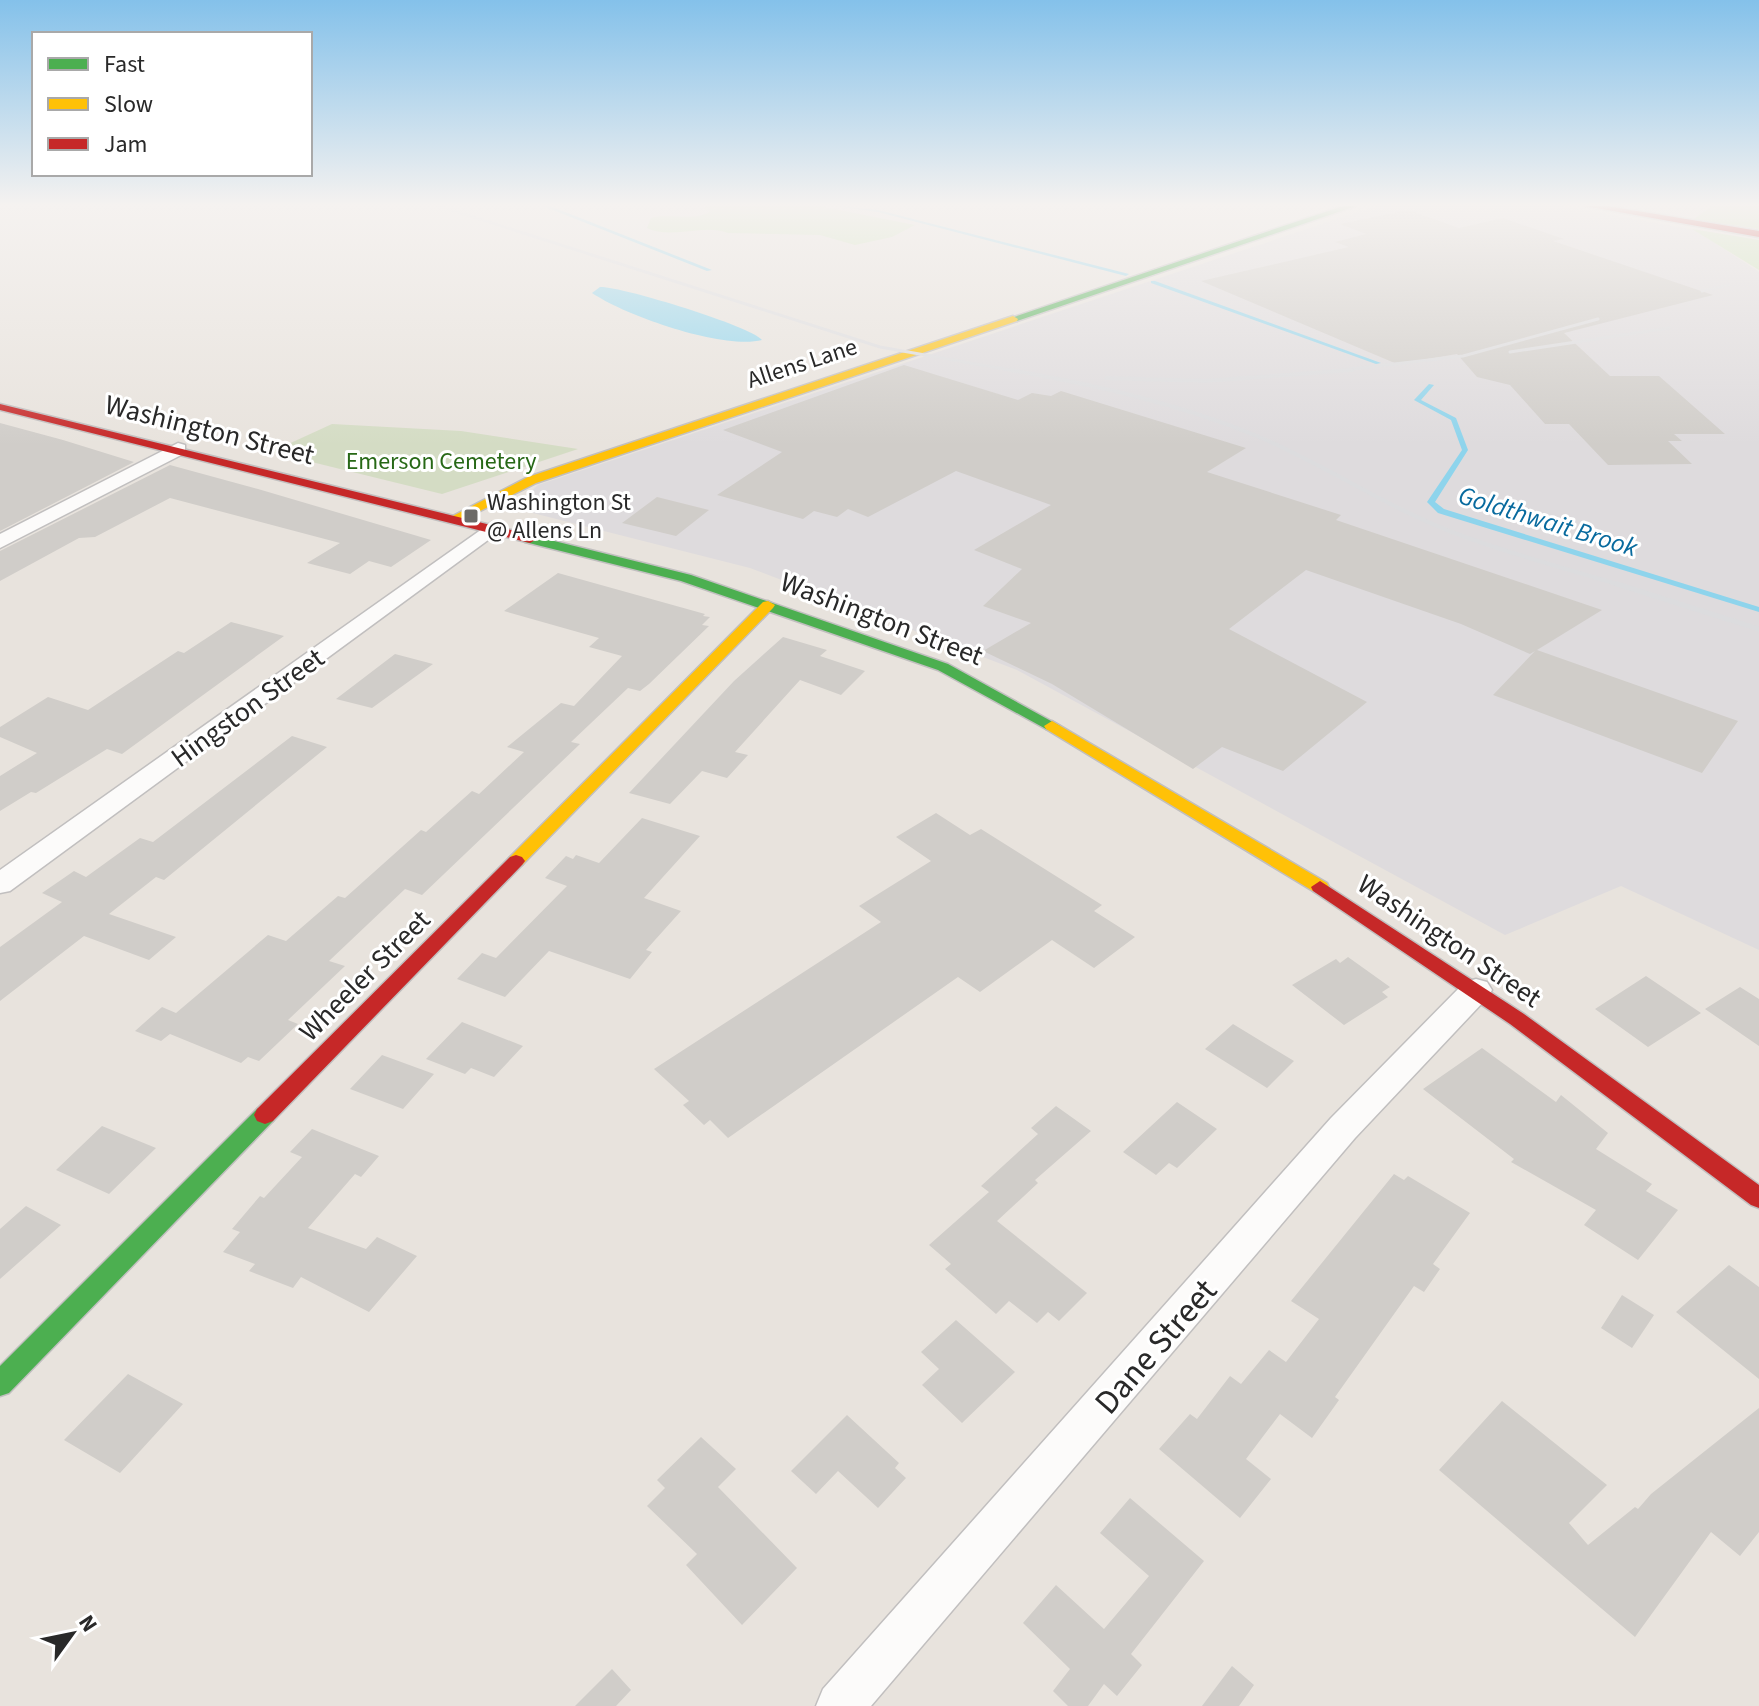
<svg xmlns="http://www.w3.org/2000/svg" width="1759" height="1706" font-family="'Source Sans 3',sans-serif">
	<rect width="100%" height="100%" fill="#e8e3dd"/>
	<path fill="#dedbdd" d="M1376,206H1561L1695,230L1759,272V950L1621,886L1505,935L1017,670L750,568L513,508L538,485Z"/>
	<path fill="#c9e4b4" d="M712,206H819L915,225L892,237L855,245L820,235L728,233C704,223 672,240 647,228L651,218C670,213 696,222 711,211L702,208Z
		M1712,206H1759V229L1694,219Z
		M1692,229L1759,240V270Z"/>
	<path fill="#d4dcc4" d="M332,424L461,431L578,449L442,494L271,452Z"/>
	<path fill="#8ed4ec" d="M600,287C620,286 751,326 762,340C723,350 626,316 592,293Z"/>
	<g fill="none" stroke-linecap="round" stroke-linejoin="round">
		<path fill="#8ed4ec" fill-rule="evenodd" d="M543,206H550L712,270L707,271Z
			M836,206L878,210L1129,274L1126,276L878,212Z
			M1151,281H1155L1381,363L1376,364L1151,283Z
			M1429,384L1434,385L1421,400L1456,418L1468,450L1435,502L1444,509L1759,607V612L1438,513L1427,502L1462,450L1451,420L1414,400Z"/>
	</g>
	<path fill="#d0cdc9" d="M1408,210L1459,228L1503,218L1564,239L1553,241L1713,295L1564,333L1610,376H1659L1725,434H1674L1682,441H1668L1692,464L1608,465L1569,424H1545L1510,385L1477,377L1457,354L1397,364L1201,281L1349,247L1335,242L1366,234L1340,224Z
		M904,365L1018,400L1032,393L1051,396L1061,391L1246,448L1207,472L1341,515L1336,520L1602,610L1537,650L1738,721L1702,773L1493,695L1535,651L1530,654L1461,624L1306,570L1229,629L1367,702L1283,771L1222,747L1193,769L1052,684L983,651L1031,623L983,606L1022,569L974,550L1051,505L956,471L868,517L848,509L837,517L814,511L803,519L717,495L782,452L723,430Z
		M0,423L63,440L134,462L0,531Z
		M170,465L258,489L431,540L391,567L369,561L350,574L307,563L340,543L170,498L95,537L79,538L0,581V551Z
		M657,497L709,510L676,536L622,523Z
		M558,573L705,614L703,616L710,617L702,625L709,626L649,684L640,691L628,688L571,742L580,744L422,895L405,889L329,961L345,966L288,1020L298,1024L259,1061L248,1057L241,1063L170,1034L161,1041L135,1031L162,1007L176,1013L268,935L286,941L338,896L345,898L421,830L426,832L472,791L479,794L524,752L507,747L561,703L574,706L622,656L589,647L599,638L504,611Z
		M231,622L284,636L122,754L107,749L36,793L31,792L0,811V776L37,753L0,737V727L48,697L88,710L178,651L184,653Z
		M783,637L827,650L820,656L865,671L841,695L800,680L735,752L748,755L727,778L702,771L670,804L629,793L734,681Z
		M395,654L433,664L372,708L336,699Z
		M292,736L327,747L164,880L156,877L109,914L176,937L149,960L84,936L0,1001V947L62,902L42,893L74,871L86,877L140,838L153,842Z
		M936,813L970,835L981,829L1102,905L1094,911L1135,937L1094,968L1052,940L980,992L958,977L728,1138L710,1120L704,1125L683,1105L689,1101L654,1069L881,922L859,906L931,861L896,837Z
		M642,818L700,836L644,898L681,911L646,950L652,952L630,979L549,951L505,997L457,979L482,953L496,958L567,886L545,878L566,856L573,859L576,855L599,863Z
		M1348,957L1390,987L1382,992L1388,997L1344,1025L1292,985L1336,959L1340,963Z
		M1646,976L1701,1013L1648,1047L1595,1009Z
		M1740,987L1759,999V1046L1705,1009Z
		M462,1022L523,1046L494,1077L471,1068L465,1074L426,1059Z
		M1233,1024L1294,1061L1267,1088L1205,1049Z
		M1482,1048L1556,1102L1561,1095L1608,1133L1596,1149L1652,1184L1646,1191L1678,1210L1638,1260L1584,1225L1596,1210L1511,1162L1514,1159L1423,1089Z
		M382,1055L434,1074L403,1109L350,1089Z
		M1177,1102L1217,1129L1177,1168L1169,1163L1156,1175L1123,1152Z
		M1056,1106L1091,1131L1035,1180L1038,1183L997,1221L1087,1293L1059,1321L1048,1312L1037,1323L1009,1301L996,1314L945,1269L951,1264L929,1245L989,1192L981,1186L1038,1134L1031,1128Z
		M102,1126L156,1148L109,1194L56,1170Z
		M312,1129L379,1156L361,1177L355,1174L308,1228L366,1249L377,1237L417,1256L369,1312L301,1277L293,1288L249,1271L255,1264L223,1252L240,1232L232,1229L260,1196L264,1198L302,1157L290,1152Z
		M1394,1174L1404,1180L1408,1176L1470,1213L1433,1264L1440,1269L1424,1292L1414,1286L1335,1397L1339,1400L1312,1438L1280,1414L1246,1459L1271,1479L1240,1518L1159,1449L1190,1414L1197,1419L1230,1376L1241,1384L1269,1350L1286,1362L1319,1319L1291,1301Z
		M26,1206L61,1225L0,1279V1229Z
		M1729,1265L1759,1287V1379L1676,1312Z
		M1622,1295L1654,1315L1632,1348L1601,1328Z
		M956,1320L1015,1372L962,1423L922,1385L939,1369L921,1352Z
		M128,1374L183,1404L120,1473L64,1440Z
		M1502,1401L1607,1485L1569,1523L1588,1545L1635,1507L1638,1509L1651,1494L1759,1408V1532L1740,1556L1711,1532L1635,1637L1439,1470Z
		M847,1415L899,1463L895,1468L906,1478L878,1508L838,1471L816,1494L791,1471Z
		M701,1437L736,1469L718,1487L797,1568L742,1625L686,1565L697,1554L647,1506L665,1488L657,1480Z
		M1130,1498L1204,1561L1131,1654L1142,1665L1117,1696L1104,1684L1088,1706H1068L1053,1691L1070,1669L1023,1623L1056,1585L1104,1629L1149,1576L1100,1533Z
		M1232,1666L1254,1685L1239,1706H1202Z
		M612,1669L631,1690L616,1706H575Z"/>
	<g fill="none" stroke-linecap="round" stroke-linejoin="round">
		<g stroke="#c1bfbf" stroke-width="3">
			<path id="street" d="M178,443L185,445V453L0,548V534Z
				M492,522L502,528L499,532L10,891L0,893V870Z
				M1476,979L1487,982L1492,990L1487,998L1355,1138L871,1706H816L823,1689L1331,1118L1465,982Z"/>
		</g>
		<g stroke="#c1bfbf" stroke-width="3">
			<path id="fast" d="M1343,206H1356L1017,321L1008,319Z
				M530,535L691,575L948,664L1060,726L1052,731L1046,729L938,670L681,581L525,542L523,539Z
				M265,1106L273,1109L276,1115L273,1121L9,1393L0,1396V1366L257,1109Z"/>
		</g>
		<g stroke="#c1bfbf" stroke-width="3">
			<path id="slow" d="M1013,316L1018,319L1017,321L536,483L460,521L449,518L528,477Z
				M768,601L775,605L773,608L522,865H510L507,861L510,857L763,602Z
				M1052,721L1327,883L1329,887L1327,891H1313L1046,729L1044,726Z"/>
		</g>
		<g stroke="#c1bfbf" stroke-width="3">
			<path id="jam" d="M1585,206H1607L1759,231V237Z
				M0,404L535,536L537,539L530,543L0,410Z
				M516,855L522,857L525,861L522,865L273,1121L265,1124L257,1121L254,1115L257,1109L510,857Z
				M1320,881L1524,1014L1759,1185V1208L1751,1205L1510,1024L1313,891L1311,887Z"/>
		</g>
		<use href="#street" fill="#fcfbfa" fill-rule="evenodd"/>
		<use href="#fast" fill="#4caf50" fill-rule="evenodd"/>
		<use href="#slow" fill="#ffc107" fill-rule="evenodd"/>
		<use href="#jam" fill="#c62828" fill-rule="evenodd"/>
		<path stroke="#dcdcde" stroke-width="3" d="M439,206L880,347L1021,372
			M1702,291L1728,285
			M1510,352L1669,328
			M1326,372L1463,356L1598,319"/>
		<path stroke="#dcdcde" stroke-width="4" d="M1010,370C1095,385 1177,403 1257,436C1326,465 1389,509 1460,535C1513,555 1569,569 1623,586
			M1106,378L1205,381L1352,370"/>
		<path stroke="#dcdcde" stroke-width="5" d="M1617,584L1759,629"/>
	</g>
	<linearGradient id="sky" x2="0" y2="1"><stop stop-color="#84c1ea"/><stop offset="0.46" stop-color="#f5f2f0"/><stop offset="1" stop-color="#f5f2f0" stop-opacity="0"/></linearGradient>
	<rect width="1759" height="445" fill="url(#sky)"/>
	<rect fill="#6c6a68" stroke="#fff" stroke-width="3" x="463" y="508" width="16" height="16" rx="4"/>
	<g text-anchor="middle" stroke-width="6" stroke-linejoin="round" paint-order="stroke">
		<g font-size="24" fill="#292929" stroke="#fff">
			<text transform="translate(802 363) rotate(-18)" y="8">Allens Lane</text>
		</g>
		<g font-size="24" fill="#276816" stroke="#fff">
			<text x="441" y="469">Emerson Cemetery</text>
		</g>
		<g font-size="24" fill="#292929" stroke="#fff" text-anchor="start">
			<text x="487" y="510">Washington St<tspan x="487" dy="28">@ Allens Ln</tspan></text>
		</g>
		<g font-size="26" font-style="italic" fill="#086a9e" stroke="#fff">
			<text transform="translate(1548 521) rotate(17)" y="9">Goldthwait Brook</text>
		</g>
		<g font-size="28" fill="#292929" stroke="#fff">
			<text transform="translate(210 429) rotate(14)" y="10">Washington Street</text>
			<text transform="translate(882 618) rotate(21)" y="10">Washington Street</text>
			<text transform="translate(247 707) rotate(-36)" y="10">Hingston Street</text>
			<text transform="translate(1450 940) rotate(34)" y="10">Washington Street</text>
			<text transform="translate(364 975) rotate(-45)" y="10">Wheeler Street</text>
		</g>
		<g font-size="34" fill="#292929" stroke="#fff">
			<text transform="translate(1155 1346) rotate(-49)" y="12">Dane Street</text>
		</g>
	</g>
	<rect x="32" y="32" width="280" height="144" fill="#ffffff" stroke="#a9a9a9" stroke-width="2"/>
	<rect x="48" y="58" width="40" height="12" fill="#4caf50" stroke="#a9a9a9" stroke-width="2"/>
	<text x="104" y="72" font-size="24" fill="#292929">Fast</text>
	<rect x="48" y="98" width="40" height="12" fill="#ffc107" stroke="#a9a9a9" stroke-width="2"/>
	<text x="104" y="112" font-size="24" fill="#292929">Slow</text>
	<rect x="48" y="138" width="40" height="12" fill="#c62828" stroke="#a9a9a9" stroke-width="2"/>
	<text x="104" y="152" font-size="24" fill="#292929">Jam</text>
	<g transform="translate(72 1634) rotate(57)" stroke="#ffffff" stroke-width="6" paint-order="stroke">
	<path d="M0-6L14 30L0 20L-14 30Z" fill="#292929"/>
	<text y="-12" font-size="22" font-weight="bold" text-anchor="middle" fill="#292929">N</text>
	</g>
</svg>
